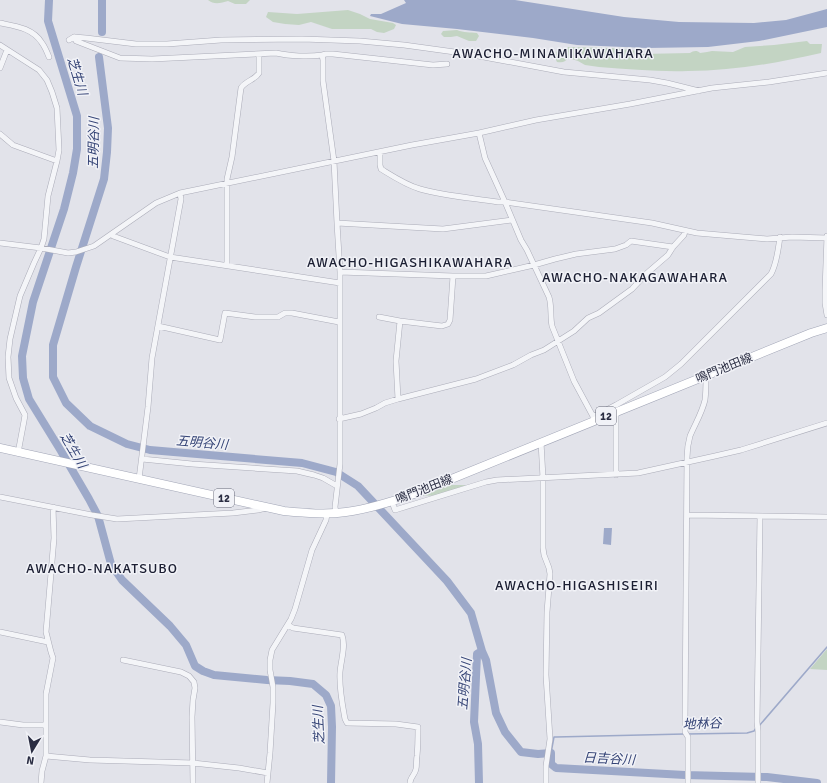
<svg xmlns="http://www.w3.org/2000/svg" width="827" height="783" font-family="Signika,'Noto Sans JP',sans-serif">
	<rect width="100%" height="100%" fill="#e2e3ea"/>
	<path fill="#c3d4c3" d="M208,0H250L246,4H235L228,1C221,3 214,5 208,0Z
		M348,10L360,14L370,19L393,23L396,25L394,29L384,33L377,32L371,29H332L311,22L299,25L285,24L273,22L266,17L268,12L297,14Z
		M457,30C464,33 470,32 477,33L479,36L476,41H469L457,36L451,37H444L441,34L443,31Z
		M807,41L810,44H822L821,53C777,63 733,71 688,71C658,72 629,69 599,67L585,65L578,61L568,58C565,62 563,63 557,62L555,58L556,52L559,50L566,51L568,47L611,48L640,51L642,54L690,53C693,51 697,50 700,53L707,52L712,51L733,52L745,47L774,45Z
		M443,485H467L434,496L420,495Z
		M827,649V670L810,669Z"/>
	<path fill="#9da9c9" d="M404,0H515L624,17L679,22L754,23L786,20L827,9V27L759,41L708,47L647,48L577,45L533,38L457,29L402,24L370,16L371,14H381L406,3Z
		M604,528H612L611,545L603,544Z"/>
	<g fill="none" stroke-linecap="round" stroke-linejoin="round">
		<path stroke="#9da9c9" stroke-width="1.5" d="M759,726L827,647
			M687,734L747,733L754,731L756,728
			M551,753L554,737H556L684,734"/>
		<path stroke="#9da9c9" stroke-width="8" d="M49,0L48,21L77,116V149L73,173L64,209L33,302L22,356L23,378L29,399L61,451L89,499L98,516L111,564L122,580L170,626L186,645L195,666L203,671L214,675L267,680L290,681L313,684L326,695L331,706L332,727L331,783
			M102,32V0
			M99,57L108,128L107,152L104,179L76,267L53,345V377L66,403L90,426L127,444L150,450L302,463L336,472L358,486L447,581L471,613L482,651L486,660L496,713L505,732L521,752L538,754L551,753V764L556,768L685,775L767,777L817,783
			M479,783L478,744L474,722L477,654L482,651"/>
		<g stroke="#abacb8" stroke-width="6">
			<path id="street" d="M0,23C15,26 33,28 42,43C45,47 47,52 49,57
				M74,37L76,41L120,58L152,59L276,53C289,56 309,57 322,55
				M69,40L74,37L86,38L136,44H167L221,40L302,39L360,41L404,45L462,53L564,72L650,80L667,83L699,91
				M0,45L39,70L47,80L52,92L57,108L59,150L57,161L48,196L44,239L41,248L34,263L20,296L10,339L8,357L9,378L16,398L25,415L24,421L18,453
				M0,68L7,50
				M479,133L536,120L630,104L712,88L769,82L827,73
				M0,134L13,145L57,161
				M380,152V165L381,169C394,177 406,185 420,189C445,196 472,198 498,202H505L652,223L697,233L767,239L792,237L827,238
				M337,223L443,229L512,220
				M112,234L113,236L170,257L340,283
				M827,236L825,290V303L827,315
				M0,243L41,248L68,253L76,252L94,246L156,203L180,193L412,145L479,133L485,158L505,202L521,240L527,250L549,297C552,307 550,316 552,326L574,381L595,420
				M227,265V179L232,157L241,88C245,81 255,80 259,73V54
				M340,272L453,276H486L534,265L555,259L576,254L615,249L626,245L631,241L673,247
				M379,317L400,321L396,361L398,399
				M400,321L442,326L448,324L450,320L453,276
				M158,326L220,340L225,313L255,317H278L285,313H292L339,322
				M616,412V475
				M593,417L616,405L665,377L681,364L771,274C777,263 778,250 780,237
				M339,419L361,414L376,408L385,403L398,399L476,379L513,365L531,355L544,350L574,331L588,318L599,313L632,289L646,274L668,255L673,247L684,235L685,231
				M541,442L543,478V548L544,555L549,568L550,574L547,612L546,675L550,739L546,766V783
				M142,459L192,464L297,471L314,475L323,478L337,486
				M139,479L148,407L152,358L181,199L180,193
				M0,497L92,515L117,519L233,513L258,510L266,508
				M392,502L395,510L486,482L497,480L638,473L715,456L741,450L827,423
				M336,513L335,507L340,464V272L337,223L334,161L323,81V60L322,55L326,54H333L433,65L447,64
				M687,515L827,517
				M288,625L293,628L342,635C346,646 341,660 340,672C339,688 342,703 345,719L347,723L396,724L418,727C418,737 418,746 417,756C416,760 417,765 416,769C415,775 410,777 410,783
				M0,632L48,642
				M123,660L181,672L189,676L194,682L195,688L193,700L192,717L193,783
				M0,722L23,725H46
				M46,756L90,760L193,763L239,768L268,773
				M41,783L42,771L46,756V694L53,658L51,652L46,632L54,538L53,507
				M267,783L270,753L273,703V687L270,670V660L272,650L291,619L295,609L312,550L326,520L327,514
				M688,783V737L685,732V722L687,458C687,451 688,443 690,436C695,424 702,413 705,400C706,392 706,383 706,375
				M758,783V731L757,722L760,516"/>
		</g>
		<g stroke="#a1a5b6" stroke-width="9">
			<path id="primary" d="M0,448L284,511C305,513 326,515 346,512C370,509 394,501 417,493L811,333L827,328"/>
		</g>
		<use href="#street" stroke="#f4f5f8" stroke-width="5"/>
		<use href="#primary" stroke="#fff" stroke-width="8"/>
	</g>
	<g text-anchor="middle" stroke-width="3" stroke-linejoin="round" paint-order="stroke">
		<g fill="#f1f2f7" stroke="#666878" stroke-width="1">
			<rect x="596" y="407" width="20" height="18" rx="3"/>
			<rect x="214" y="489" width="20" height="18" rx="3"/>
		</g>
		<g font-size="11" font-weight="bold" fill="#2a2d42">
			<text x="606" y="420">12</text>
			<text x="224" y="502">12</text>
		</g>
		<g font-size="12" fill="#2a2d42" stroke="#f1f2f7">
			<text transform="translate(724 368) rotate(-22)" y="4">鳴門池田線</text>
			<text transform="translate(424 489) rotate(-21)" y="4">鳴門池田線</text>
		</g>
		<g font-size="13" font-style="italic" fill="#344375" stroke="#f1f2f7">
			<text transform="translate(78 76) rotate(73)" y="5">芝生川</text>
			<text transform="translate(93 143) rotate(-89)" y="5">五明谷川</text>
			<text transform="translate(202 442) rotate(5)" y="5">五明谷川</text>
			<text transform="translate(74 450) rotate(59)" y="5">芝生川</text>
			<text transform="translate(464 684) rotate(-85)" y="5">五明谷川</text>
			<text transform="translate(702 723) rotate(-2)" y="5">地林谷</text>
			<text transform="translate(318 725) rotate(-93)" y="5">芝生川</text>
			<text transform="translate(609 758) rotate(3)" y="5">日吉谷川</text>
		</g>
		<g font-size="14" letter-spacing="1" fill="#1c1f33" stroke="#f1f2f7">
			<text x="553" y="58">AWACHO-MINAMIKAWAHARA</text>
			<text x="410" y="267">AWACHO-HIGASHIKAWAHARA</text>
			<text x="635" y="282">AWACHO-NAKAGAWAHARA</text>
			<text x="102" y="573">AWACHO-NAKATSUBO</text>
			<text x="577" y="590">AWACHO-HIGASHISEIRI</text>
		</g>
	</g>
	<g transform="translate(32 751) rotate(190)" stroke="#f1f2f7" stroke-width="3" paint-order="stroke">
	<path d="M0-3L7 15L0 10L-7 15Z" fill="#2a2d42"/>
	<text y="-6" font-size="11" font-weight="bold" text-anchor="middle" fill="#2a2d42">N</text>
	</g>
</svg>
